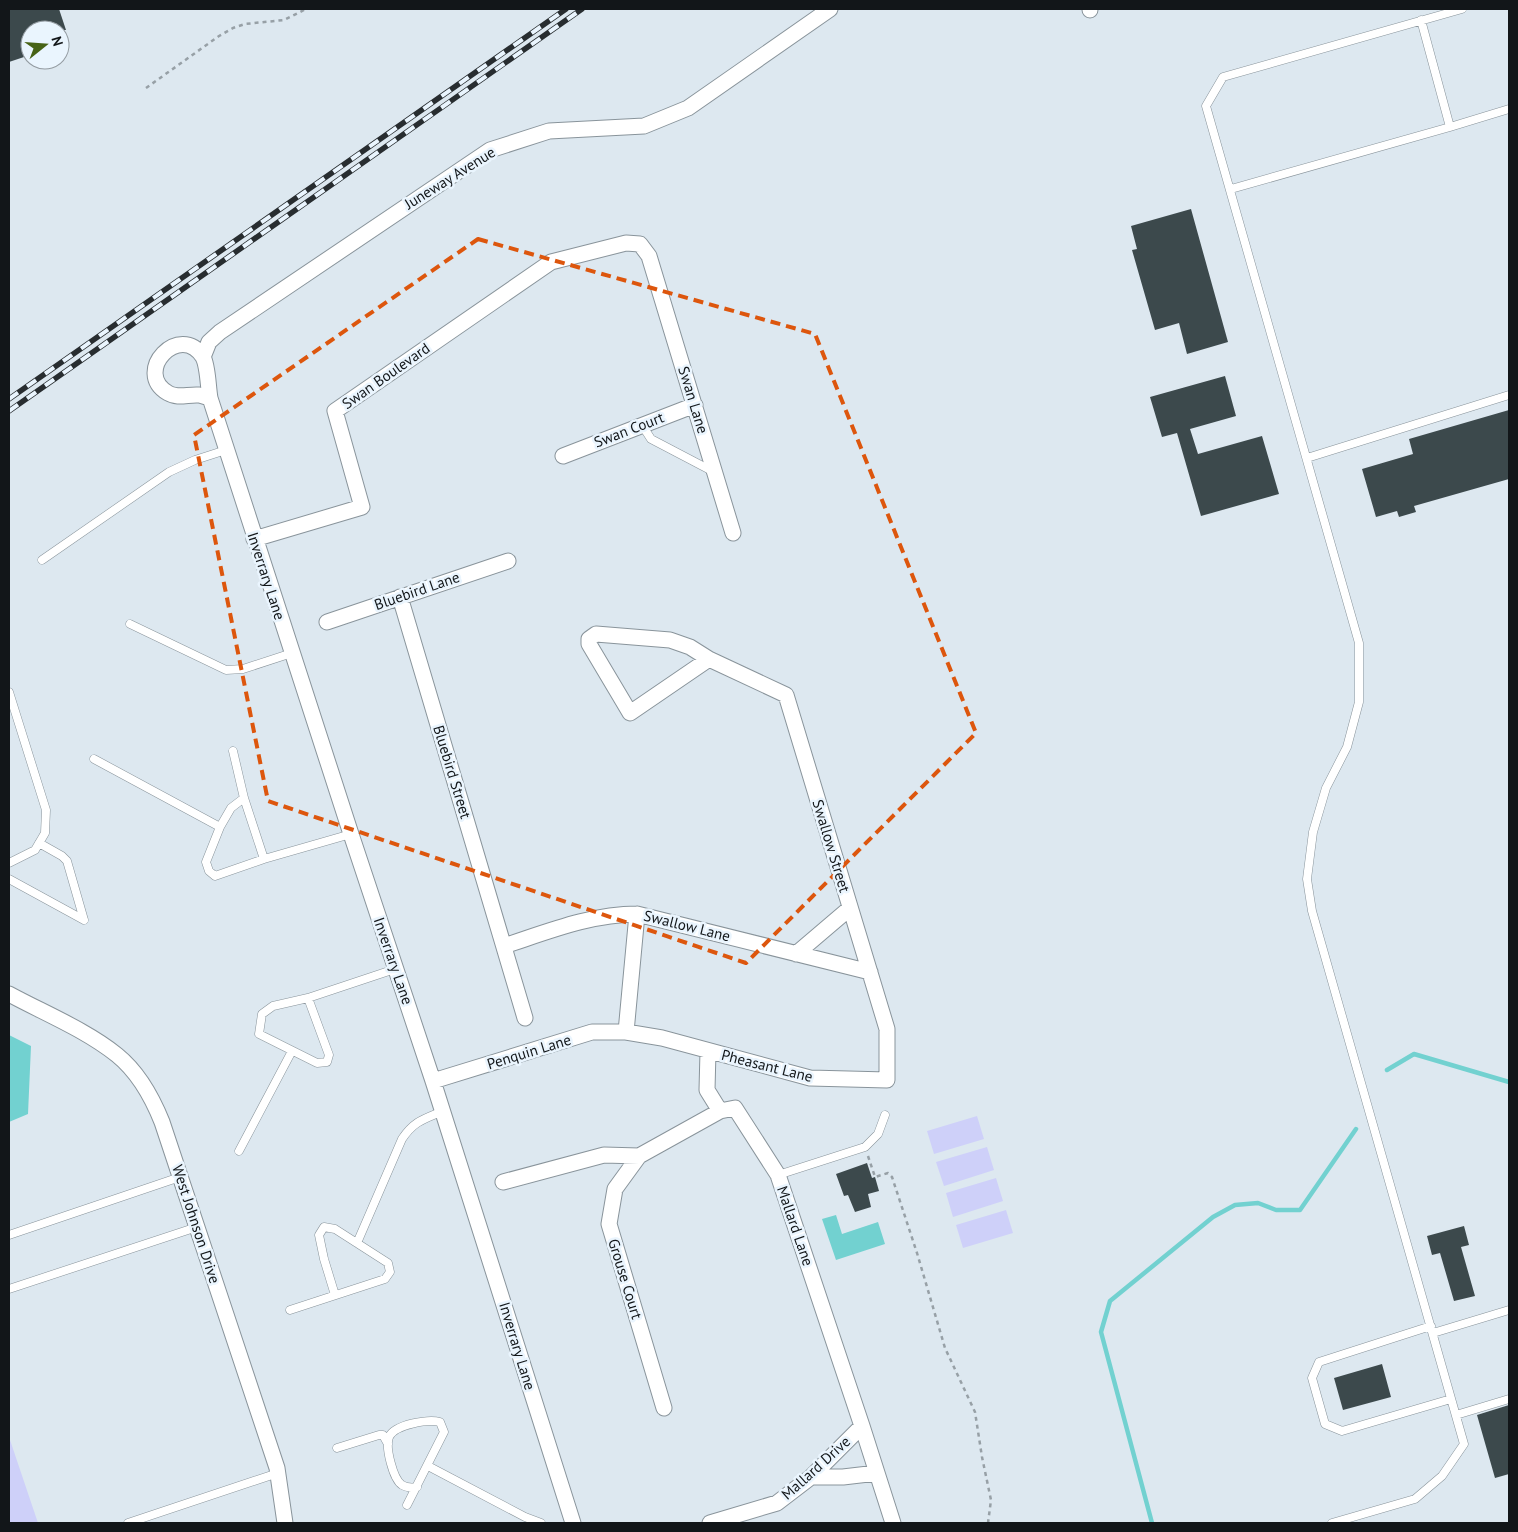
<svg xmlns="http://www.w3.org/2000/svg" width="1518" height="1532" font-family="'PT Sans',sans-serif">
	<rect width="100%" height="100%" fill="#dde8f0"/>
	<path fill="#ced0f9" d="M977,1116L984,1139L934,1154L927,1131Z
		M987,1147L994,1170L944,1186L936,1162Z
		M996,1178L1003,1201L953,1217L946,1193Z
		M1006,1210L1013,1233L963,1248L956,1225Z
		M9,1437L38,1523H9Z"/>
	<path fill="#72d1d0" d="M9,1035L31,1046L28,1114L9,1122Z
		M836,1215L842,1234L878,1222L885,1244L836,1260L822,1219Z"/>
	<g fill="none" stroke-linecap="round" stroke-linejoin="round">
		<path stroke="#72d1d0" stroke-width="4.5" d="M1387,1070L1414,1054L1509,1082
			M1152,1523L1101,1332L1110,1301L1213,1217L1235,1205L1258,1203L1276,1210H1300L1356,1129"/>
	</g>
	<path fill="#3c494c" d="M9,9H59L66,30H30V55L9,62Z
		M1191,209L1228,342L1187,354L1179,323L1155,330L1132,250L1137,249L1131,226Z
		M1225,376L1236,416L1190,429L1198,454L1262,436L1279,494L1201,516L1177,433L1162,437L1150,397Z
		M1509,410V479L1414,506L1416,512L1399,517L1397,511L1376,517L1362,469L1413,454L1409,439Z
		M867,1163L872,1178L875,1177L879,1191L868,1194L871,1207L855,1212L848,1195L844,1196L836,1174Z
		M1464,1226L1469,1245L1461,1247L1475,1296L1454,1301L1440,1253L1432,1255L1427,1236Z
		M1382,1364L1391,1397L1343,1410L1334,1378Z
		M1509,1405V1474L1495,1478L1477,1415Z"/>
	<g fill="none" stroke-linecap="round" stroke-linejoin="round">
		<g stroke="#89949b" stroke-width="9">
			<path id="lane" d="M1450,127L1509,109
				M1231,189L1450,127L1421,20
				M642,425L651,439L714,472
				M1307,458L1509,395
				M42,560L169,472L195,460L226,450
				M130,624L226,670L243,669L292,653
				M9,692L46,810L45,833L35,850L9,863
				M233,751L244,798L264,859L351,834
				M94,759L220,827
				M244,798L231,808L220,827L206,862L209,871L215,876L264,859
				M39,843L62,856L67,861L84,920
				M9,879L84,920
				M308,998L329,1055L327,1062L317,1063L259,1034L262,1014L273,1006L308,998L395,969
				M239,1151L292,1051
				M778,1175L865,1147L878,1134L885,1115
				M9,1235L180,1177
				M357,1243L402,1139C414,1121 424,1119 443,1111
				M9,1289L197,1227
				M290,1310L385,1279L390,1272L388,1263L335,1229L324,1227L319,1235L324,1259L335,1295
				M1431,1326L1319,1362L1312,1378L1325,1424L1342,1431L1451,1399
				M1433,1333L1509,1310
				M1456,1415L1509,1399
				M337,1448L379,1435H383L388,1444
				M428,1466L525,1517L541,1523
				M407,1505L444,1432L440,1422C429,1419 395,1424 389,1437C385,1447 393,1479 402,1485C407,1488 411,1488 417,1487
				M128,1523L278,1473
				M1332,1523L1415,1499L1442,1476L1464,1444L1312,911L1307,879L1313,832L1326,788L1347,747L1359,702V643L1206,106L1223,77L1462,9"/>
		</g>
		<g stroke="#89949b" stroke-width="17">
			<path id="street" d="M1090,9V10
				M203,357L209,342L220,332L490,150L549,131L644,126L688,108L830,9
				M210,398C206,397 202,396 199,395C188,394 178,399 168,393C132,372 180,321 203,357C208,366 208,387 210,398L351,834L433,1081L573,1523
				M563,456L695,405
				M254,539L362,507L335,411L551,262L626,243L640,244L649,256L733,533
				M400,597L525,1018
				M327,622L508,561
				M596,634L670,640L690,647L709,659L630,713L589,644V639Z
				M504,946C547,932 591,914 637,914L870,972
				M796,954L850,908
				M9,994C44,1013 86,1030 117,1055C138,1072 152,1097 162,1122L277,1468L285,1523
				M626,1032L637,914
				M708,1051L707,1090L720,1111
				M433,1081L592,1032H626L662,1038L810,1078L887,1080V1029L786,695L709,659
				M503,1182L604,1155L639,1156
				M664,1408L609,1224L615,1189L639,1156L720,1111L735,1108L778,1175L862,1426L893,1523
				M811,1477H843L877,1473
				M710,1523L777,1503L811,1477L862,1426"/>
		</g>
		<path stroke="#97a0a6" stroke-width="2.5" stroke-dasharray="4 4" stroke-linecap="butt" d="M146,88L219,36L233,28L245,24L284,20L306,9
			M868,1156L875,1177L888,1173L892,1177L917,1253L945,1348L975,1412L982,1457L991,1500L988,1523"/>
		<use href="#lane" stroke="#fff" stroke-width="8"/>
		<use href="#street" stroke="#fff" stroke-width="15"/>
		<g stroke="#282d30" stroke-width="5.5">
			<path id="rail" d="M9,399L566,9
				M9,411L582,9"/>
		</g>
		<use href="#rail" stroke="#eaf5fe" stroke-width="4" stroke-dasharray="11" stroke-linecap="butt"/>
	</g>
	<path fill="none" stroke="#dd560d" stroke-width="4" stroke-dasharray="10 6" stroke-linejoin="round" d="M478,239L815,334L976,733L746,963L268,801L194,435Z"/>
	<g text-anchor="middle" stroke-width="5" stroke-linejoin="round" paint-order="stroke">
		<g font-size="15" fill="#121619" stroke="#eaf5fe">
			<text transform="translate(450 178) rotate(-32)" y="5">Juneway Avenue</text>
			<text transform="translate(386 376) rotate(-35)" y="5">Swan Boulevard</text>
			<text transform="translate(693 400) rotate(73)" y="5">Swan Lane</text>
			<text transform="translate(629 430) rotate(-21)" y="5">Swan Court</text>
			<text transform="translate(266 576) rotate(72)" y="5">Inverrary Lane</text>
			<text transform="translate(417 591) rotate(-19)" y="5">Bluebird Lane</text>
			<text transform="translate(452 772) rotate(73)" y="5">Bluebird Street</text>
			<text transform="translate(831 846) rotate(73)" y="5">Swallow Street</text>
			<text transform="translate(687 926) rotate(14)" y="5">Swallow Lane</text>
			<text transform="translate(393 961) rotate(71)" y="5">Inverrary Lane</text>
			<text transform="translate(529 1052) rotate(-17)" y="5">Penquin Lane</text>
			<text transform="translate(767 1066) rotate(14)" y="5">Pheasant Lane</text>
			<text transform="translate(196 1224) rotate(72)" y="5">West Johnson Drive</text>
			<text transform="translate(795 1226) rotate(71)" y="5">Mallard Lane</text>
			<text transform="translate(625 1279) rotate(73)" y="5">Grouse Court</text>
			<text transform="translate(517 1346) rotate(73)" y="5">Inverrary Lane</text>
			<text transform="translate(816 1468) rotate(-42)" y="5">Mallard Drive</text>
		</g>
	</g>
	<rect width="1518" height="1532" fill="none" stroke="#121619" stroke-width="20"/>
	<g transform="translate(45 45) rotate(73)"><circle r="24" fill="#eaf5fe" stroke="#949ca2"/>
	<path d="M0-4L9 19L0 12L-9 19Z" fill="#476316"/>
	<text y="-8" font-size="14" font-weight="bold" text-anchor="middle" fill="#121619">N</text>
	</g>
</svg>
